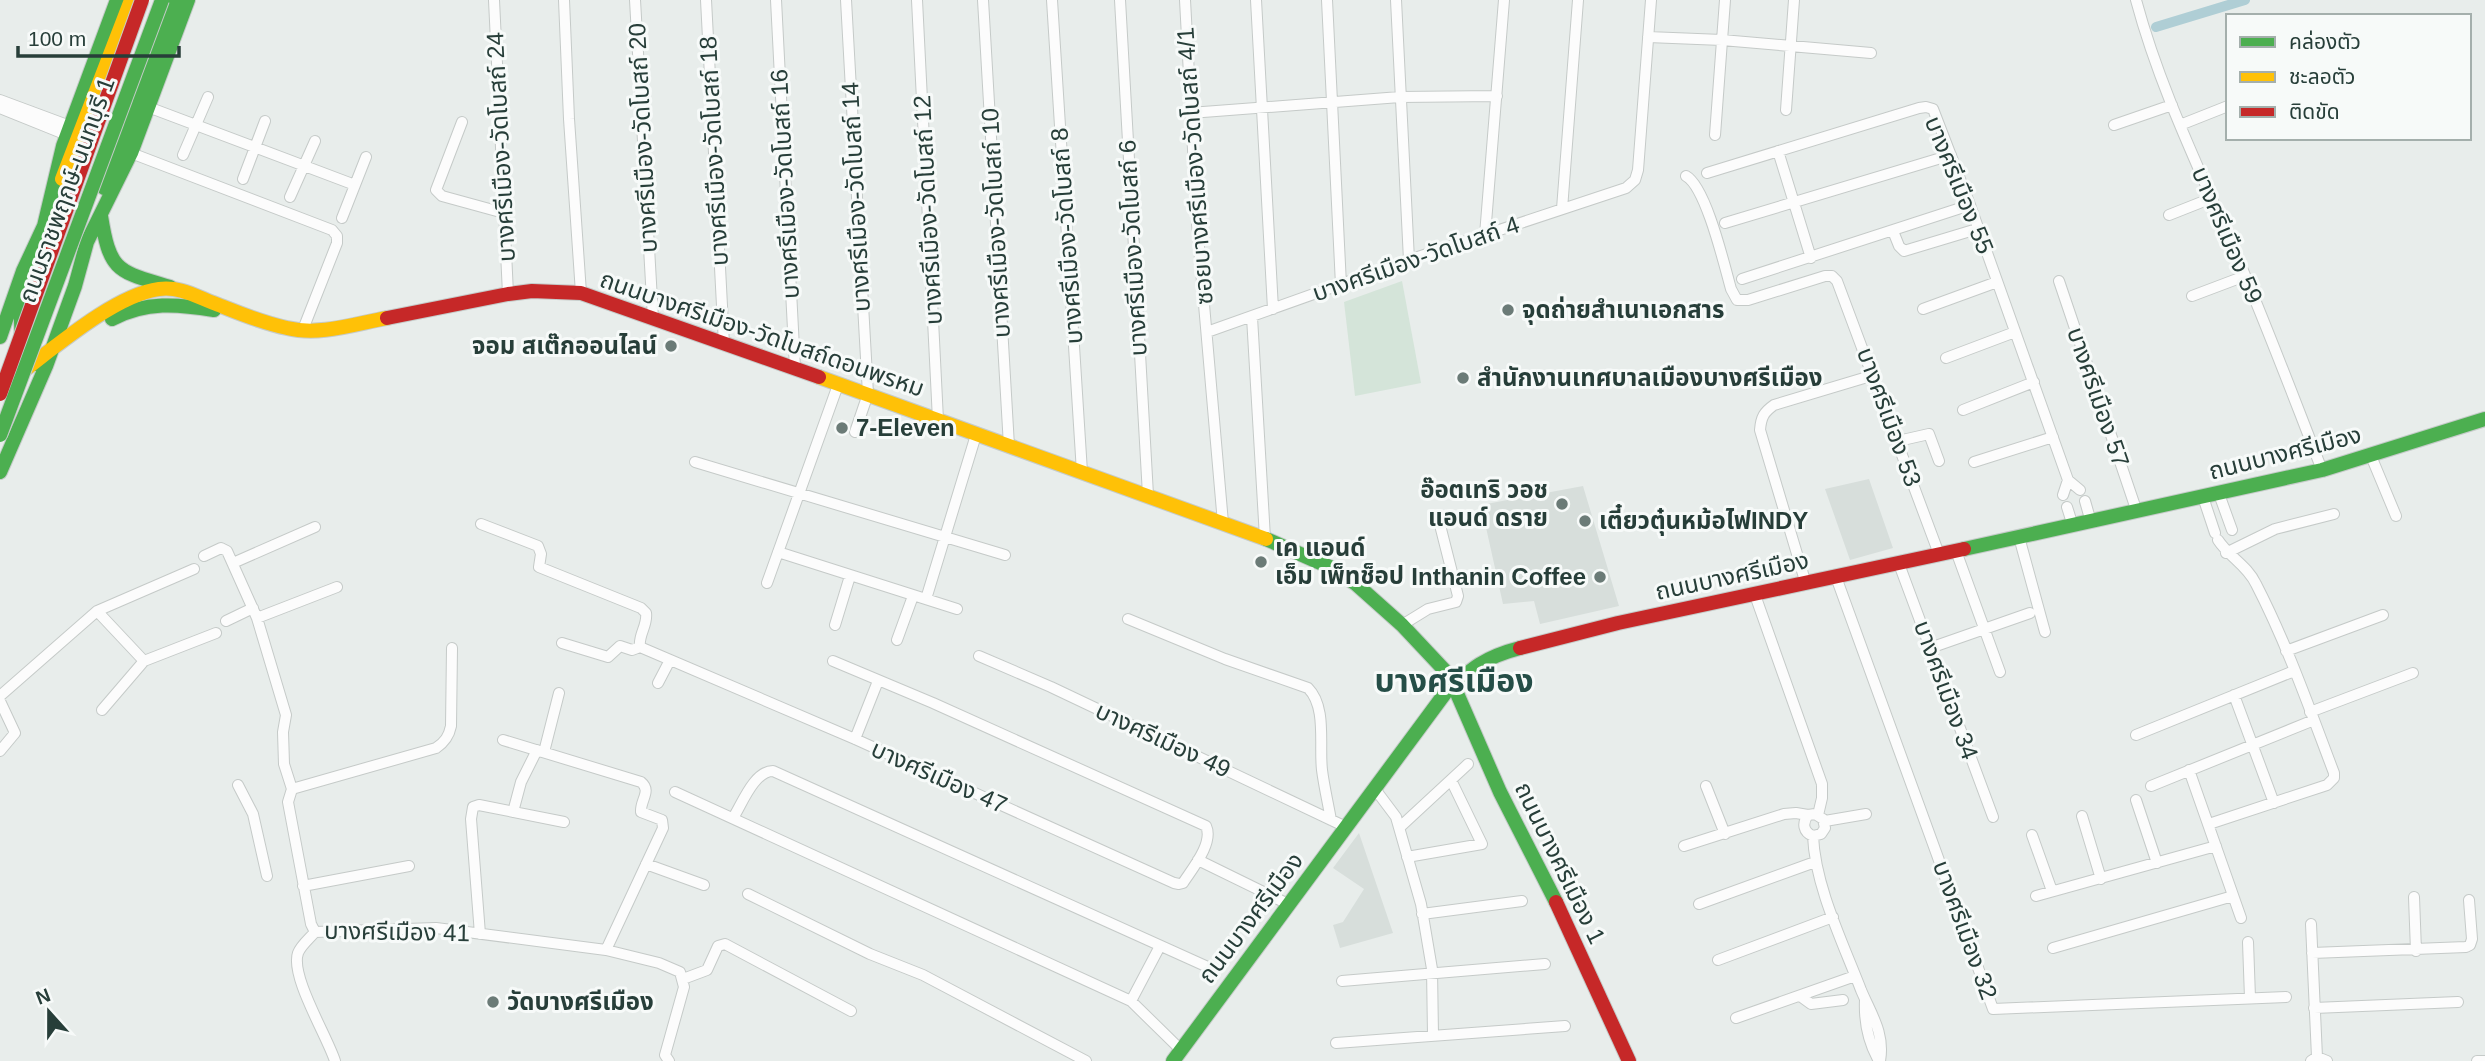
<svg xmlns="http://www.w3.org/2000/svg" width="2485" height="1061" font-family="Helvetica,'Noto Sans Thai',sans-serif">
	<rect width="100%" height="100%" fill="#e8edeb"/>
	<path fill="#d7dedb" d="M1869,479L1893,548L1850,560L1825,489Z
		M1583,486L1619,606L1540,624L1534,601L1503,604L1481,505Z
		M1359,833L1393,933L1340,948L1333,925L1343,922L1364,889L1333,868Z"/>
	<path fill="#d4e4d9" d="M1402,281L1421,383L1355,396L1344,302Z"/>
	<g fill="none" stroke-linecap="round" stroke-linejoin="round">
		<path stroke="#afced5" stroke-width="10" d="M2156,27L2245,0"/>
		<g stroke="#c5cac8" stroke-width="12">
			<path id="street" d="M494,0L508,294
				M564,0L569,119L581,293
				M635,0L653,318
				M706,0L724,344
				M776,0L795,368
				M846,0L868,394L855,432
				M917,0L938,420
				M983,0L1009,446
				M1052,0L1082,472
				M1120,0L1148,495
				M1185,0L1197,224L1223,523
				M1256,0L1273,309
				M1327,0L1341,285
				M1396,0L1409,260
				M2136,0C2159,86 2198,166 2233,247C2265,321 2293,396 2322,470
				M1648,37L1722,40L1871,53
				M0,100L70,126
				M148,107L355,185
				M0,108L67,135
				M1786,110L1794,0
				M1190,113L1400,97L1497,96
				M462,122L436,190L442,196L504,213
				M2114,125L2172,105
				M2180,125L2228,106
				M1715,135L1725,0
				M1778,151L1811,258
				M131,153L332,230L337,236V243L302,332
				M183,155L208,97
				M1707,173L1919,108L1926,107L1933,109L1970,205L2068,480L2080,490
				M1686,176C1706,187 1724,264 1731,289L1737,300H1748L1825,276H1832L1837,281L1939,554
				M243,179L265,121
				M290,197L315,141
				M1562,209L1578,0
				M2169,215L2212,198
				M342,218L366,157
				M1725,223L1951,155
				M1893,231L1899,246L1904,251L1977,229
				M1485,235L1504,0
				M1742,279L1970,205
				M2059,281L2137,512
				M2192,296L2245,276
				M1923,309L1997,282
				M1252,317L1265,538
				M1207,332L1409,260L1626,188L1635,180L1638,170L1651,0
				M1946,358L2015,332
				M1963,410L2034,382
				M1898,441L1929,434L1939,461
				M2371,456L2396,516
				M695,462L1005,555
				M1974,462L2053,437
				M2219,494L2232,530
				M2063,495L2068,480
				M2203,497L2215,533
				M2085,501L2091,522
				M2067,507L2073,526
				M481,524L538,546L541,554L539,567L641,608L646,613C648,625 638,635 640,647L855,739L1174,883L1179,884L1183,883C1192,869 1214,843 1206,826L933,703L833,661
				M2019,537L2045,632
				M1956,551L2000,672
				M778,552L957,609
				M2226,553L2275,529L2334,514
				M204,556L221,548L227,551L257,618L286,715L283,732L284,764L292,789L288,802L311,924L315,932
				M233,563L315,527
				M1899,564L1993,817
				M1836,577L1993,1009L2286,997
				M767,583L838,385
				M1806,584L1760,430C1761,417 1764,412 1774,405L1874,375
				M1755,595L1822,784V798L1818,815
				M926,599L976,435
				M97,611L144,661
				M257,618L337,587
				M1128,619L1225,659L1308,688C1327,707 1319,745 1322,770C1324,786 1328,803 1331,820
				M226,621L253,608
				M835,625L850,576
				M1402,625L1428,609L1456,602L1458,596L1441,529
				M897,640L913,596
				M562,643L608,657L620,646L632,650L640,647
				M1930,648L2030,613
				M2286,651L2383,615
				M979,656L1051,687L1346,827
				M658,683L670,660
				M2234,695L2274,803
				M0,696L97,611L194,569
				M0,701L15,733L0,751
				M102,710L144,661L216,633
				M2310,712L2413,673
				M2136,735L2294,671
				M855,739L878,681
				M503,740L641,782C652,791 640,800 641,812L662,820L663,828L606,950
				M544,752L559,693
				M2189,770L2241,918
				M238,785L253,814L267,876
				M1706,786L1725,834
				M2151,786L2314,720
				M292,789L436,748C445,742 449,736 451,726L452,648
				M1375,789L1396,817L1421,904L1432,969L1433,1035
				M675,792L1131,1001L1181,1050
				M2136,800L2157,863
				M513,812L521,782L537,750
				M2082,816L2101,879
				M733,818C742,804 754,771 773,771L1210,968
				M1825,821L1866,814
				M2209,824L2327,785L2334,778V773C2310,710 2287,644 2256,584C2247,565 2229,557 2218,540
				M1400,827L1468,764
				M2032,835L2052,891
				M1813,836L1821,834L1825,828L1823,819L1815,814L1808,815C1802,823 1803,832 1813,836C1815,886 1843,943 1861,990C1871,1014 1885,1033 1880,1061
				M1684,846L1784,814L1796,813L1808,815
				M1407,857L1482,844L1451,780
				M1198,860L1290,905
				M646,864L704,885
				M303,886L409,866
				M748,894L870,954L923,975L1086,1061
				M2036,896L2216,846
				M2414,897L2416,951
				M1699,904L1815,862
				M1422,914L1522,901
				M2311,924L2317,1057
				M315,932L436,928L606,950L659,963L680,972L684,987L665,1055L669,1061
				M315,932C310,938 301,945 298,953C290,976 327,1036 335,1061
				M480,934L471,819L473,807L479,805L564,822
				M2248,942L2250,998
				M2053,948L2233,896
				M2312,953L2466,947L2470,945L2472,939L2469,900
				M1718,960L1833,917
				M683,979L707,970L718,946L725,944L851,1011
				M1342,981L1545,964
				M1800,996L1811,1004L1843,1000
				M1865,1000C1864,1022 1868,1042 1879,1061
				M1131,1001L1160,946
				M2314,1008L2458,1002
				M1736,1018L1855,976
				M1336,1043L1565,1026
				M2311,1061L2317,1057L2327,1061
				M2477,1061H2485"/>
		</g>
		<g stroke="#c5cbc9" stroke-width="16">
			<path id="fast" d="M104,188L176,0
				M101,216C110,273 118,271 170,287
				M20,299L22,344L35,364
				M112,319C146,301 178,304 214,310
				M0,337L23,271L44,226L63,146L117,0
				M0,472L46,366L75,286L87,242L131,153L188,0
				M1266,539L1332,568L1356,584L1402,625L1449,675L1500,792L1556,902
				M1964,549L2322,470L2485,419
				M1173,1061L1446,692C1472,668 1485,657 1520,648"/>
		</g>
		<g stroke="#c5cbc9" stroke-width="16">
			<path id="slow" d="M62,179L131,0
				M18,375C54,348 115,295 159,289C180,286 197,297 216,304C239,313 262,323 287,328C320,336 354,324 387,318
				M819,377L1266,539"/>
		</g>
		<g stroke="#c5cbc9" stroke-width="16">
			<path id="jam" d="M387,318L508,294L532,291L581,293L819,377
				M1520,648L1618,623L1964,549
				M1556,902L1629,1061"/>
		</g>
		<use href="#street" stroke="#fcfcfc" stroke-width="10"/>
		<use href="#fast" stroke="#4caf50" stroke-width="14"/>
		<use href="#slow" stroke="#ffc107" stroke-width="14"/>
		<use href="#jam" stroke="#c62828" stroke-width="14"/>
		<g stroke="#c5cbc9" stroke-width="16" stroke-linecap="butt">
			<path id="fast-bridge" d="M0,435L162,0"/>
		</g>
		<g stroke="#c5cbc9" stroke-width="16" stroke-linecap="butt">
			<path id="jam-bridge" d="M0,394L142,0"/>
		</g>
		<use href="#fast-bridge" stroke="#4caf50" stroke-width="14"/>
		<use href="#jam-bridge" stroke="#c62828" stroke-width="14"/>
	</g>
	<g fill="#6b7b77" stroke="#f7faf9" stroke-width="2.5">
		<circle cx="1508" cy="310" r="7"/>
		<circle cx="671" cy="346" r="7"/>
		<circle cx="1463" cy="378" r="7"/>
		<circle cx="842" cy="428" r="7"/>
		<circle cx="1562" cy="504" r="7"/>
		<circle cx="1585" cy="521" r="7"/>
		<circle cx="1261" cy="562" r="7"/>
		<circle cx="1600" cy="577" r="7"/>
		<circle cx="493" cy="1002" r="7"/>
	</g>
	<g text-anchor="middle" stroke-width="6" stroke-linejoin="round" paint-order="stroke">
		<g font-size="24" fill="#273e39" stroke="#f7faf9">
			<text transform="translate(643 138) rotate(-93)" y="8">บางศรีเมือง-วัดโบสถ์ 20</text>
			<text transform="translate(501 147) rotate(-93)" y="8">บางศรีเมือง-วัดโบสถ์ 24</text>
			<text transform="translate(714 151) rotate(-93)" y="8">บางศรีเมือง-วัดโบสถ์ 18</text>
			<text transform="translate(1195 166) rotate(-94)" y="8">ซอยบางศรีเมือง-วัดโบสถ์ 4/1</text>
			<text transform="translate(785 184) rotate(-93)" y="8">บางศรีเมือง-วัดโบสถ์ 16</text>
			<text transform="translate(1959 185) rotate(68)" y="8">บางศรีเมือง 55</text>
			<text transform="translate(67 190) rotate(-70)" y="8">ถนนราชพฤกษ์-นนทบุรี 1</text>
			<text transform="translate(856 197) rotate(-93)" y="8">บางศรีเมือง-วัดโบสถ์ 14</text>
			<text transform="translate(928 210) rotate(-93)" y="8">บางศรีเมือง-วัดโบสถ์ 12</text>
			<text transform="translate(996 223) rotate(-93)" y="8">บางศรีเมือง-วัดโบสถ์ 10</text>
			<text transform="translate(2227 235) rotate(67)" y="8">บางศรีเมือง 59</text>
			<text transform="translate(1067 236) rotate(-94)" y="8">บางศรีเมือง-วัดโบสถ์ 8</text>
			<text transform="translate(1133 248) rotate(-93)" y="8">บางศรีเมือง-วัดโบสถ์ 6</text>
			<text transform="translate(1416 259) rotate(-19)" y="8">บางศรีเมือง-วัดโบสถ์ 4</text>
			<text transform="translate(762 334) rotate(19)" y="8">ถนนบางศรีเมือง-วัดโบสถ์ดอนพรหม</text>
			<text transform="translate(2098 397) rotate(71)" y="8">บางศรีเมือง 57</text>
			<text transform="translate(1889 417) rotate(70)" y="8">บางศรีเมือง 53</text>
			<text transform="translate(2285 453) rotate(-14)" y="8">ถนนบางศรีเมือง</text>
			<text transform="translate(1732 576) rotate(-12)" y="8">ถนนบางศรีเมือง</text>
			<text transform="translate(1946 690) rotate(70)" y="8">บางศรีเมือง 34</text>
			<text transform="translate(1163 740) rotate(25)" y="8">บางศรีเมือง 49</text>
			<text transform="translate(939 777) rotate(24)" y="8">บางศรีเมือง 47</text>
			<text transform="translate(1560 863) rotate(64)" y="8">ถนนบางศรีเมือง 1</text>
			<text transform="translate(1251 918) rotate(-53)" y="8">ถนนบางศรีเมือง</text>
			<text transform="translate(1965 930) rotate(70)" y="8">บางศรีเมือง 32</text>
			<text transform="translate(397 932) rotate(1)" y="8">บางศรีเมือง 41</text>
		</g>
		<g font-size="24" font-weight="bold" fill="#273e39" stroke="#f7faf9" text-anchor="start">
			<text x="1522" y="318">จุดถ่ายสำเนาเอกสาร</text>
			<text x="657" y="354" text-anchor="end">จอม สเต๊กออนไลน์</text>
			<text x="1477" y="386">สำนักงานเทศบาลเมืองบางศรีเมือง</text>
			<text x="856" y="436">7-Eleven</text>
			<text x="1548" y="498" text-anchor="end">อ๊อตเทริ วอช<tspan x="1548" dy="28">แอนด์ ดราย</tspan></text>
			<text x="1599" y="529">เตี๋ยวตุ๋นหม้อไฟINDY</text>
			<text x="1275" y="556">เค แอนด์<tspan x="1275" dy="28">เอ็ม เพ็ทช็อป</tspan></text>
			<text x="1586" y="585" text-anchor="end">Inthanin Coffee</text>
			<text x="507" y="1010">วัดบางศรีเมือง</text>
		</g>
		<g font-size="32" font-weight="bold" fill="#254e47" stroke="#f7faf9">
			<text x="1454" y="692">บางศรีเมือง</text>
		</g>
	</g>
	<rect x="2226" y="14" width="245" height="126" fill="#f7faf9" stroke="#a4afac" stroke-width="2"/>
	<rect x="2240" y="37" width="35" height="10" fill="#4caf50" stroke="#a4afac" stroke-width="2"/>
	<text x="2289" y="49" font-size="21" fill="#273e39">คล่องตัว</text>
	<rect x="2240" y="72" width="35" height="10" fill="#ffc107" stroke="#a4afac" stroke-width="2"/>
	<text x="2289" y="84" font-size="21" fill="#273e39">ชะลอตัว</text>
	<rect x="2240" y="107" width="35" height="10" fill="#c62828" stroke="#a4afac" stroke-width="2"/>
	<text x="2289" y="119" font-size="21" fill="#273e39">ติดขัด</text>
	<g transform="translate(49 1012) rotate(339)" stroke="#f7faf9" stroke-width="5" paint-order="stroke">
	<path d="M0-5L12 26L0 18L-12 26Z" fill="#273e39"/>
	<text y="-10" font-size="19" font-weight="bold" text-anchor="middle" fill="#273e39">N</text>
	</g>
	<path d="M18 46v10h161v-10" fill="none" stroke="#273e39" stroke-width="3.5"/>
	<text x="28" y="46" font-size="21" fill="#273e39" stroke="#f7faf9" stroke-width="5" paint-order="stroke">100 m</text>
</svg>
